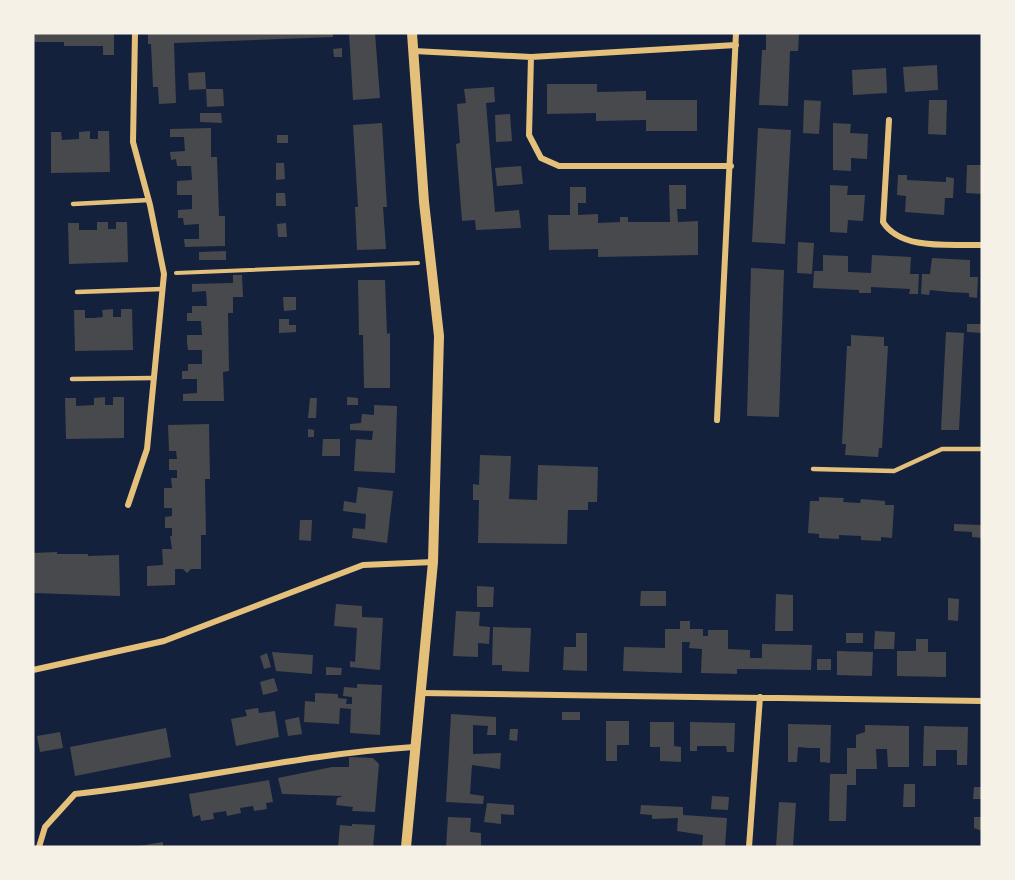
<svg xmlns="http://www.w3.org/2000/svg" width="1015" height="880" font-family="Cabin,sans-serif">
	<rect width="100%" height="100%" fill="#14213d"/>
	<path fill="#48494c" d="M33,33H114V55H103V46H64V42H33Z
		M148,33H333V37L174,43L176,103L159,104L158,87H153L151,44H148Z
		M349,33H375L380,98L353,100Z
		M766,33H799L798,51H790L788,106L759,105L762,50H766Z
		M342,48V57H334L333,49Z
		M937,65L938,90L905,92L903,67Z
		M886,68L887,93L853,95L852,70Z
		M205,72L206,89L189,90L188,73Z
		M547,84H597V92L646,91V100H697V131H646V120L596,121V113L547,114Z
		M494,87L495,102L486,103L495,212L519,210L521,228L476,230L475,220L462,221L456,144L460,143L457,104L466,103L464,89Z
		M206,89H223L224,106L207,107Z
		M804,100L821,101L819,134L803,133Z
		M929,100H947L946,135L928,134Z
		M200,113H221L222,123L200,122Z
		M510,114L512,141L496,142L495,115Z
		M382,123L387,207H383L386,249L357,250L355,207H358L353,125Z
		M833,123L851,124L850,133L868,134L867,159L851,158V171L833,170Z
		M211,128V157H217L219,216H225V246L185,247L184,239H199V224L184,225L183,218H178V210L192,209V195H177V181L192,180L191,166H177L176,159L171,160L170,152L185,151L184,137H170V129Z
		M758,128L791,130L785,244L752,242Z
		M90,131V139H98V131H109L110,172L51,173V132H61L62,140L79,139V132Z
		M277,135H288V143H277Z
		M276,163H284L285,179L276,180Z
		M967,165H982V194L966,193Z
		M521,166L523,184L497,186L495,168Z
		M898,175H907V180L946,182V177L954,178L953,198H945L944,215L905,212L906,196L897,195Z
		M669,185H686V209H677L678,222L698,221V255L598,257V249L549,250L548,215H570V187H586V203H578V215L598,214V223L620,222V217H628V222H670Z
		M830,185L848,186L847,195H865L863,221L848,220L847,233L830,232Z
		M276,193H285L286,206H276Z
		M97,222H108V229H116V222H127L128,262L69,264L68,223H79V230H97Z
		M286,223L287,237H278L277,224Z
		M798,242L814,243L812,274L797,273Z
		M226,251V260H199V252Z
		M823,255L848,256V272L871,273L872,255L911,257L910,274H919L918,294H909L910,289L871,287V293H859V290L813,288L814,271H823Z
		M932,258L970,260V277H978L977,298L969,297V293L949,292L930,290L929,295L921,294L922,274H930Z
		M751,268L784,270L779,417L747,416Z
		M233,275H242L243,297H233V313H228L229,371L223,372L224,401H183V394L197,393V379H182V371H188V364H202V350H188L187,343V335H202L201,321H187V313H192V306H207L206,291L192,292V284L233,283Z
		M358,280H385L387,334L390,333V388H364L363,335H359Z
		M283,297H296V310L284,311Z
		M113,309V317H121V309H132L133,350L75,351L74,310H85V318H94L103,317L102,310Z
		M279,319H289V325H296V332L279,333Z
		M967,324H982V333L967,332Z
		M946,332L964,333L959,430H941Z
		M851,335L884,337V346H888L882,448H879L878,457L845,455L846,444H842L847,346H851Z
		M105,397V405H113V397H124V438L66,439L65,398H76V406L94,405V398Z
		M347,397L358,398V405H347Z
		M310,398H317L316,418H308Z
		M374,405L397,406L395,473L354,471L356,439L372,440L373,431L350,430V424L361,423L362,414L374,415Z
		M209,424L210,479H205L206,535H201V569H191L187,573L183,569H175V585L147,586V566L163,565L162,549H172L170,536H172V528H165V517L172,516V508H164V488H172L171,478H177V470H169V459H177L176,451H169L168,425Z
		M308,429L314,430V437H308Z
		M323,439H340V456H322Z
		M480,455L511,456L509,499L537,500L538,465L598,467L597,502H588V510H568L567,544L478,543L479,500H473V484L479,485Z
		M358,487L393,491L387,543L352,538L353,528L365,529L366,514L343,511L344,501L356,503Z
		M819,497L844,498L843,502L860,503L861,499L885,501V505H894L892,538L881,537V541L861,540V536L839,535V539L819,538V534L808,533L810,501H819Z
		M300,520H312L311,541L299,540Z
		M954,524L982,525V538L972,537V532L954,531Z
		M57,552V554H88V556L119,555L120,596L33,593V553Z
		M477,586L494,587L493,607H477Z
		M641,591H666V606H640Z
		M776,594L793,595V631H775Z
		M948,598L959,599L958,621L948,620Z
		M336,604L362,606V617L383,618L380,670L350,667V661L355,662L357,628L334,626Z
		M456,611L480,612L479,626L490,627L489,644L478,643V657L453,656Z
		M680,621H690V629H703V636H708V630H728V649L750,650V658H762V644L812,645L811,670L737,669V674L701,673L702,649L689,648L690,642H682V673L623,671L624,647L665,648V629H680Z
		M493,627L531,628L529,672L502,671V665H492Z
		M875,631L895,632L894,649H874Z
		M576,633H587V671L563,670L564,647H576Z
		M846,633H863V643H846Z
		M916,639H928V652H946V677L897,676V651H916Z
		M837,651L873,652L872,676L837,675Z
		M272,652L313,655L312,674L276,671Z
		M267,653L271,667L264,669L260,656Z
		M817,659H831V670H817Z
		M326,667L342,668L341,675H326Z
		M274,678L278,691L263,695L260,682Z
		M357,684L382,685L380,735L350,733L351,709L340,708L339,724L304,722L305,701L315,702V693L338,694V698L347,699L346,704H352V697L343,696L344,687L357,688Z
		M258,708L259,713L275,711L279,737L236,746L231,719L247,716L245,710Z
		M562,712H580V720H562Z
		M451,714L496,717V735H487L488,726L473,725V754L501,753L500,769L472,765L470,794L484,796L483,804L446,802Z
		M299,717L302,734L288,736L285,720Z
		M606,721H629V745H617V761H606Z
		M650,722H674V746L681,747V762L660,761V747H650Z
		M690,722L735,723L734,752H727L726,746H697V751H690Z
		M788,724L831,725L830,763L820,762V748H809L798,747L797,762H788Z
		M865,725L909,726V767H888L887,749H876L877,769H856V785H847L846,821H829L830,774H847V748H856V735L865,732Z
		M924,726L968,727L967,765H957V750H936V766H923Z
		M166,728L171,757L75,776L70,747Z
		M510,729H518L517,741L509,740Z
		M60,732L63,748L40,752L37,736Z
		M349,757L373,758L379,764L375,812L352,811L353,807L336,805L337,798L343,796L282,794L278,778L332,767H349Z
		M269,780L273,802L266,803L267,809L254,811L253,806L240,808L241,813L227,816L226,811L213,813L214,819L201,821L200,815L193,817L189,794Z
		M904,784H915V807H903Z
		M974,787H982V799H973Z
		M712,796L729,797L728,810L711,809Z
		M779,802L796,803L793,847H776Z
		M487,803L514,805V815L501,814V824L484,822Z
		M641,805L683,807V815L727,818L725,847H702L703,835L677,831L678,818L652,819V815L640,814Z
		M448,817L471,818L470,832L481,833V847H446Z
		M974,817H982V831L974,828Z
		M352,824L375,825L373,847H338L340,825L352,826Z
		M163,842V847H139V846Z"/>
	<g fill="none" stroke-linecap="round" stroke-linejoin="round">
		<path stroke="#e5c07b" stroke-width="4" d="M176,273L418,263"/>
		<path stroke="#e5c07b" stroke-width="4.5" d="M73,204L149,200
			M77,292L162,289
			M72,379L154,378
			M813,469L894,471L942,449H982"/>
		<path stroke="#e5c07b" stroke-width="6" d="M414,51L531,57L736,45
			M531,57L529,135L541,158L559,166H731
			M889,120L883,222C901,251 951,244 982,245
			M717,420L736,33
			M128,505L147,449L164,274L150,205L133,142L135,33
			M33,670L164,641L363,565L433,562
			M420,693L982,701
			M39,847L45,827L75,794C188,782 300,754 414,747
			M749,847L760,697"/>
		<path stroke="#e5c07b" stroke-width="10" d="M406,847L433,562L439,336L424,202L412,33"/>
	</g>
	<rect width="1015" height="880" fill="none" stroke="#f6f1e7" stroke-width="69"/>
</svg>
